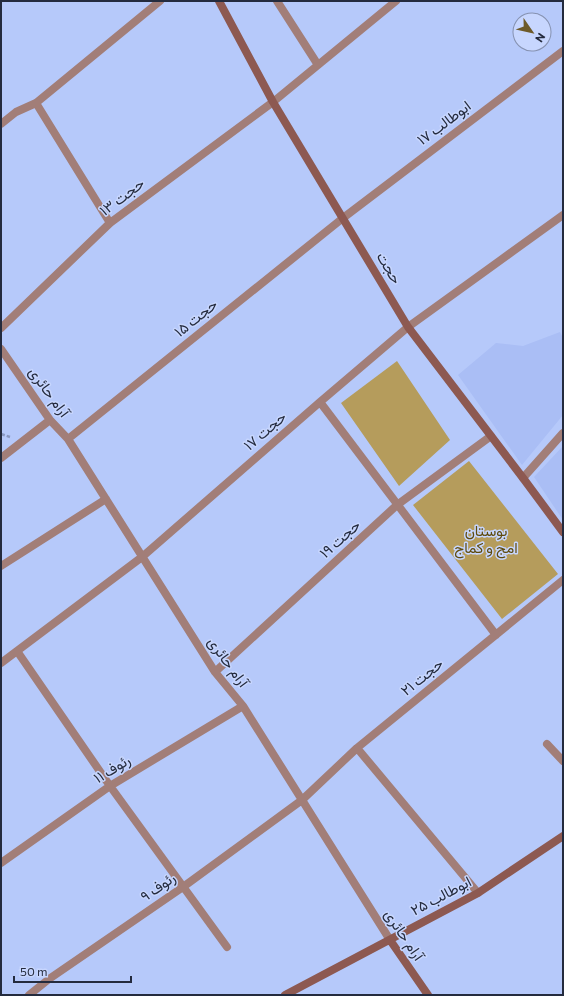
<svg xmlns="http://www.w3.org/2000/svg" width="564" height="996" font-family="Commissioner,Vazirmatn,sans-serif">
	<rect width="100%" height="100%" fill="#b6c9fa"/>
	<path fill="#aabef5" d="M560,332L563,338V415L522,465L458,375L496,343L523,346Z
		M563,446V520L534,477Z"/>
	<path fill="#b59c5c" d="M397,361L450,440L399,486L341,403Z
		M469,461L558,574L502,619L413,505Z"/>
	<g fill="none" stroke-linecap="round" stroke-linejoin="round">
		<path stroke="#8998c0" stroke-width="2.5" stroke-dasharray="4 2" stroke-linecap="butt" d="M1,434L10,437"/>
		<path stroke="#a27e78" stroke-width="8" d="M277,1L318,65
			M36,103L110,223
			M1,124L16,112L36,103L160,1
			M1,328L110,223L273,102L396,1
			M1,349L50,420L68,439L215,672L243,706L390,940
			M320,402L496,635
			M68,439L343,218L563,51
			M1,458L50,420
			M523,478L563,433
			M1,566L106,499
			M17,651L110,786L227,947
			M1,663L142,557L320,402L408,327L563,215
			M215,672L397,505L491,436
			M547,744L563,761
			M357,748L478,893
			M1,863L110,786L243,706
			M29,995L49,979L183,887L302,800L357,748L563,580"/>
		<path stroke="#8d5951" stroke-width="8" d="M219,1L273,102L408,327L523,478L563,532
			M390,940L428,995
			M285,995L478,893L563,836"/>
	</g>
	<g text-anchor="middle" stroke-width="3" stroke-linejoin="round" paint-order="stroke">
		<g font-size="15" fill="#242b3e" stroke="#c7d6fe">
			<text transform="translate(444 123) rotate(-37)" y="5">ابوطالب ۱۷</text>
			<text transform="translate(122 197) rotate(-37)" y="5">حجت ۱۳</text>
			<text transform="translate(389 268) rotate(59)" y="5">حجت</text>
			<text transform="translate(196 318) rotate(-39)" y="5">حجت ۱۵</text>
			<text transform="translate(49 392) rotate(54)" y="5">آرام حائری</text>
			<text transform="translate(265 431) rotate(-41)" y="5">حجت ۱۷</text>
			<text transform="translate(340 539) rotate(-42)" y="5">حجت ۱۹</text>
			<text transform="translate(228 662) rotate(54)" y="5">آرام حائری</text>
			<text transform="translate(422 677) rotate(-39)" y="5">حجت ۲۱</text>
			<text transform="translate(112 769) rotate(-32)" y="5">رئوف ۱۱</text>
			<text transform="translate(158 887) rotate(-35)" y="5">رئوف ۹</text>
			<text transform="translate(441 896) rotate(-28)" y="5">ابوطالب ۲۵</text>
			<text transform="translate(404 935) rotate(56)" y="5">آرام حائری</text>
		</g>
		<g font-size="15" fill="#5f4b0d" stroke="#c7d6fe">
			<text x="486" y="536">بوستان<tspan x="486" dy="17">امج و کماج</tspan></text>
		</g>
	</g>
	<rect width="564" height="996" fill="none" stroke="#242b3e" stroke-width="4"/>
	<g transform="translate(532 32) rotate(124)"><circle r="19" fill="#c7d6fe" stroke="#8692b1"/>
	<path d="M0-3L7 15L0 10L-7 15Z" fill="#6d5a29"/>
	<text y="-6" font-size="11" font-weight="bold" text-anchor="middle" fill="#242b3e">N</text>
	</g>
	<path d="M14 976v6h117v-6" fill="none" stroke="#242b3e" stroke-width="2"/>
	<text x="20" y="976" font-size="12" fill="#242b3e" stroke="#c7d6fe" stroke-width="3" paint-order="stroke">50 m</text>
</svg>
